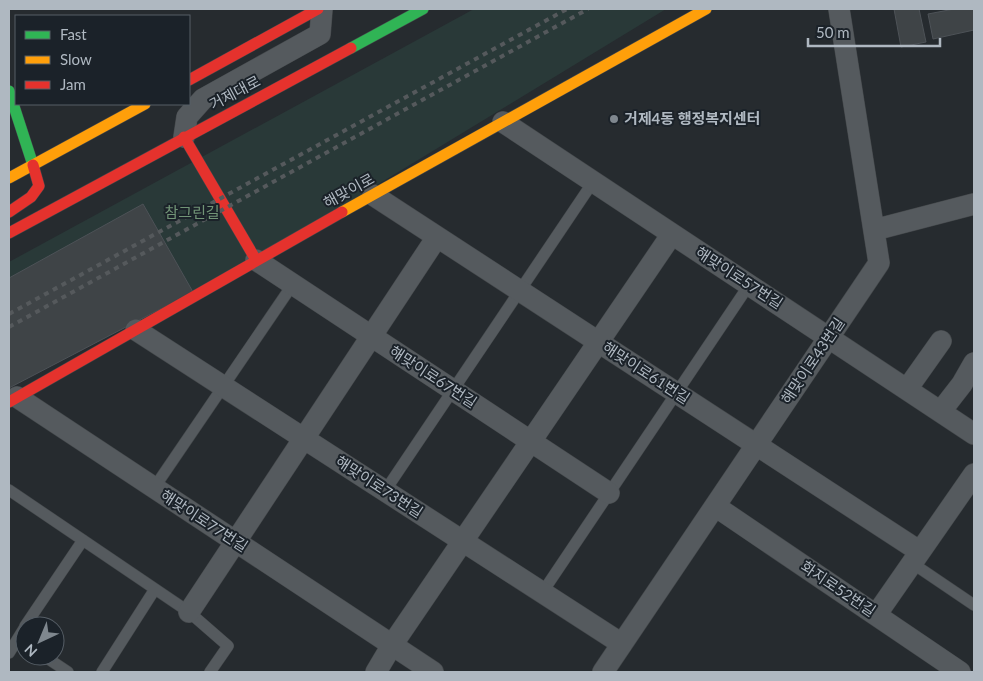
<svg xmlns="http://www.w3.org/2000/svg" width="983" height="681" font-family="Lato,'Noto Sans KR',sans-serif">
	<rect width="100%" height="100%" fill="#262b2f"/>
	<path fill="#293938" d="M474,9H666L183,303L173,291L9,374V262Z"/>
	<path fill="#3f4447" stroke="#4d5257" d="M894,9H919L926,42L901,47Z
		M954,9H974V30L933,39L928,14Z
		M143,204L193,292L9,388V278Z"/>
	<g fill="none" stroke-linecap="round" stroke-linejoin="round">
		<g stroke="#43474a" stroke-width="12">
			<path id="lane" d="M154,488L293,284
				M9,490L189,612L228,646L210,672
				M385,491L593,182
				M912,563L974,605
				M542,593L749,285
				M25,626L83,540
				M9,653L25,627
				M44,656L68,672
				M102,672L155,589"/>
		</g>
		<g stroke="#43474a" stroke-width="22">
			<path id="street" d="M503,122L974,434
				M184,137L187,117L203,99L320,34L322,9
				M373,195L919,551
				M874,230L974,204
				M256,260L609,493
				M136,330L622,644
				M907,389L941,341
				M17,397L433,672
				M941,411L962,384L974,363
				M715,506L960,672
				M189,612L437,237
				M876,615L974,474
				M376,672L392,645L672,234
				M603,672L879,263L839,9"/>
		</g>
		<g stroke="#43474a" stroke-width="12">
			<path id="fast" d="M351,48L423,9
				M9,91L33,165"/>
		</g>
		<g stroke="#43474a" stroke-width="12">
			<path id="slow" d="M9,178L145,104
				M342,212L706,9"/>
		</g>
		<g stroke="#43474a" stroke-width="12">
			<path id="jam" d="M189,80L318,9
				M184,137L256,260
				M9,212L31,197L39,186L33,165
				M9,233L351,48
				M9,402L342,212"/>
		</g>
		<use href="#lane" stroke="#555a5e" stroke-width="11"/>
		<use href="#street" stroke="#555a5e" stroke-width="21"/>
		<use href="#fast" stroke="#30b455" stroke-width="11"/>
		<use href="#slow" stroke="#ff9f0a" stroke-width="11"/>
		<use href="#jam" stroke="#e5322d" stroke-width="11"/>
		<path stroke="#55595c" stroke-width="4" stroke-dasharray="5 5" stroke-linecap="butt" d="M9,314L567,9
			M9,327L588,9"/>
	</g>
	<circle fill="#7f878e" stroke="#1b2229" stroke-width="2" cx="614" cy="119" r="5"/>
	<g text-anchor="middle" stroke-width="4" stroke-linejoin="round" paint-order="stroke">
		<g font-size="15" fill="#afb8c1" stroke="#1b2229">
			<text transform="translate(235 93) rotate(-28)" y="5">거제대로</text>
			<text transform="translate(349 191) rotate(-29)" y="5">해맞이로</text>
			<text transform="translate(739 278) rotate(33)" y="5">해맞이로57번길</text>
			<text transform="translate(813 361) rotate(-56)" y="5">해맞이로43번길</text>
			<text transform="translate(646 373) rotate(33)" y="5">해맞이로61번길</text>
			<text transform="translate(433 377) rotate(33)" y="5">해맞이로67번길</text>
			<text transform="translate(379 487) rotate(33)" y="5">해맞이로73번길</text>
			<text transform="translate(204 521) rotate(33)" y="5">해맞이로77번길</text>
			<text transform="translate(838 589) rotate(34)" y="5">화지로52번길</text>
		</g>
		<g font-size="15" font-weight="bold" fill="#afb8c1" stroke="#1b2229" text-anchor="start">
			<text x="624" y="124">거제4동 행정복지센터</text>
		</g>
		<g font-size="15" fill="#719476" stroke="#1b2229">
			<text x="192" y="218">참그린길</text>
		</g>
	</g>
	<rect width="983" height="681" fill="none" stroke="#afb8c1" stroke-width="20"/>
	<rect x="15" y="15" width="175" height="90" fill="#1b2229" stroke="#565e66"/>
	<rect x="25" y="31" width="25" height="8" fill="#30b455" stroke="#565e66"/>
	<text x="60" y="40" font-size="15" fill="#afb8c1">Fast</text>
	<rect x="25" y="56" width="25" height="8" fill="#ff9f0a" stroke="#565e66"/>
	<text x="60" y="65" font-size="15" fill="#afb8c1">Slow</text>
	<rect x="25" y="81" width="25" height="8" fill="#e5322d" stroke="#565e66"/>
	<text x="60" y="90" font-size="15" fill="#afb8c1">Jam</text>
	<g transform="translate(40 641) rotate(224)"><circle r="24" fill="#1b2229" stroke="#565e66"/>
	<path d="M0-4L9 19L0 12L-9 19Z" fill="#7f878e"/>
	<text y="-8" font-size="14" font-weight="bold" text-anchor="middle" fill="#afb8c1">N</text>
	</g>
	<path d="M808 38v8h132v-8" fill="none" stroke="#afb8c1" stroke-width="2.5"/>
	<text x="816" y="38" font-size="15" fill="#afb8c1" stroke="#1b2229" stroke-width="4" paint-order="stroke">50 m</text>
</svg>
